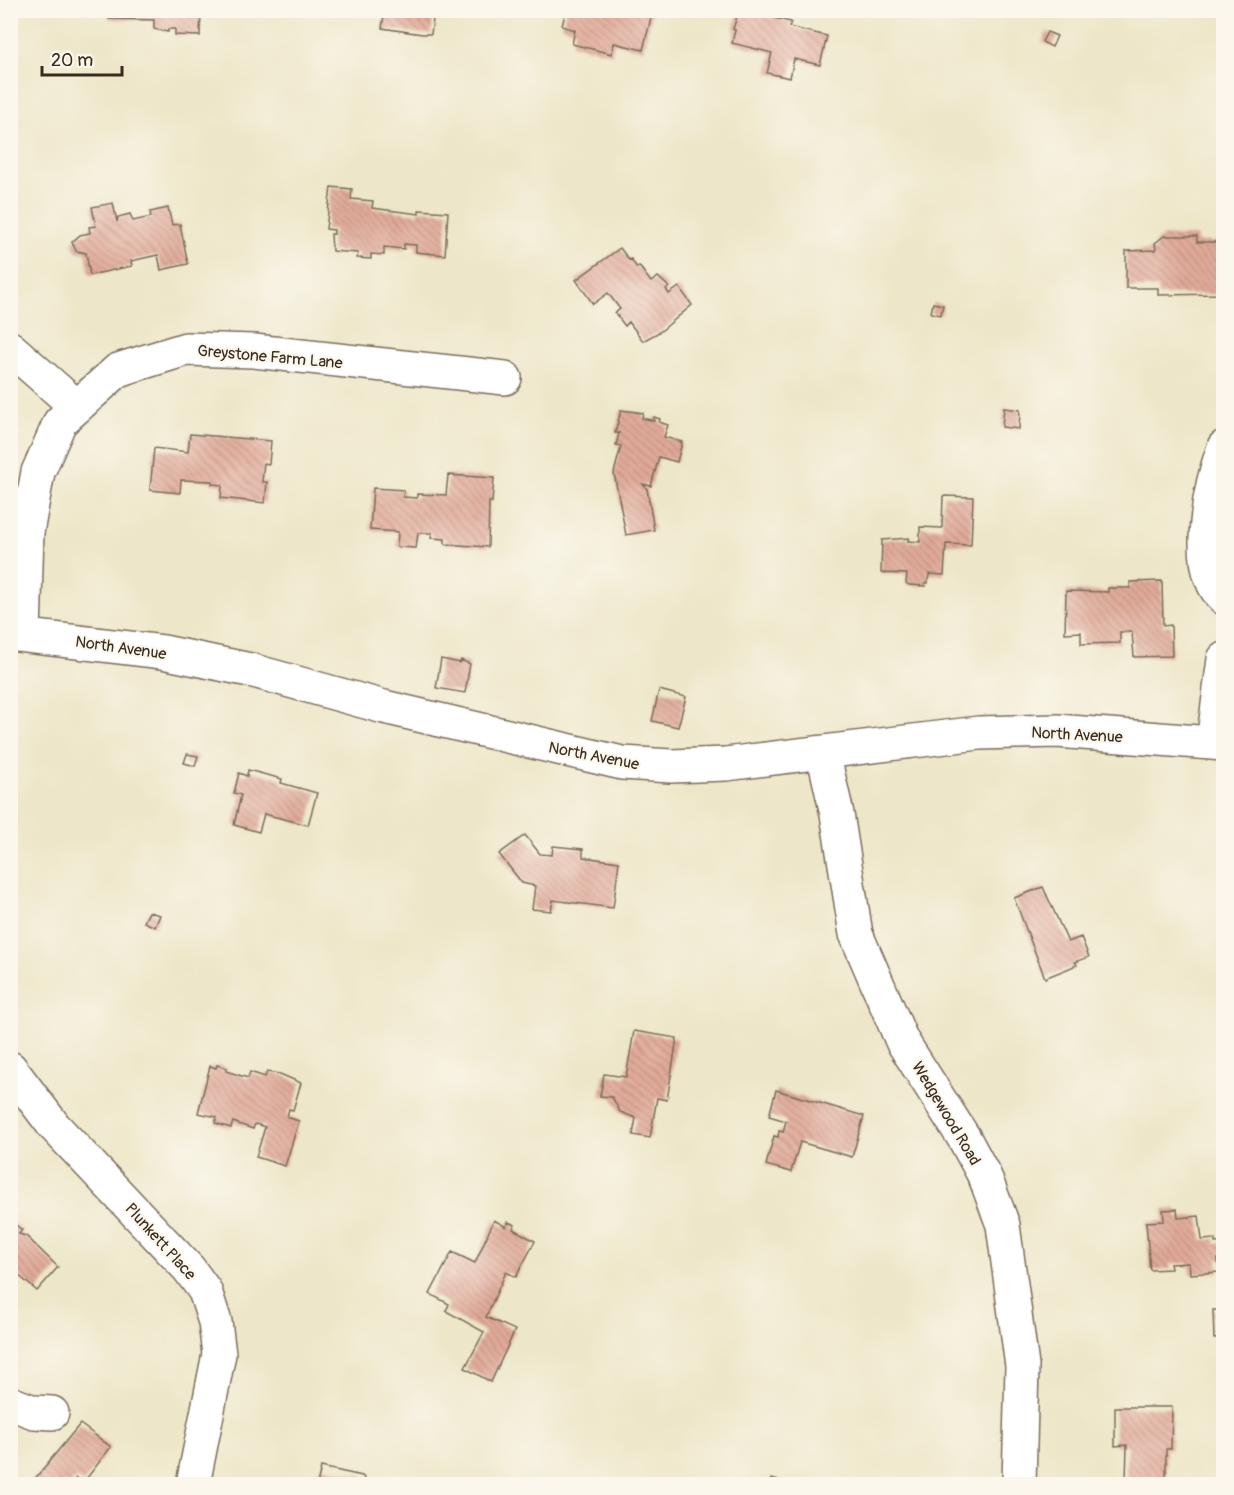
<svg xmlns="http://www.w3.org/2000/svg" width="1234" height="1495" font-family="Pangolin,sans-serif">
	<defs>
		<pattern id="building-back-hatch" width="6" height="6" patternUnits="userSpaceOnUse" patternTransform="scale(1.5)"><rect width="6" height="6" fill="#e2ab9a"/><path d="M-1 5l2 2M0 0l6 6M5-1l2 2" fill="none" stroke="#b88b7d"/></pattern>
	</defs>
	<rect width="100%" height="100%" fill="#fbf7ec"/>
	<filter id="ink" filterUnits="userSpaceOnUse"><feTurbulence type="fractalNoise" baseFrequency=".0167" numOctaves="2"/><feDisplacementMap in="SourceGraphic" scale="12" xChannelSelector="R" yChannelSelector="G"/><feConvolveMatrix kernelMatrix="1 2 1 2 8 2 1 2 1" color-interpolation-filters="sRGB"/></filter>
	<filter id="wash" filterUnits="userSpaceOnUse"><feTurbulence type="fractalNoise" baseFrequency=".008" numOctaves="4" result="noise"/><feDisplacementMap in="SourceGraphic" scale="24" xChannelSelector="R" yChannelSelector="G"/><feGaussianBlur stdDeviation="1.35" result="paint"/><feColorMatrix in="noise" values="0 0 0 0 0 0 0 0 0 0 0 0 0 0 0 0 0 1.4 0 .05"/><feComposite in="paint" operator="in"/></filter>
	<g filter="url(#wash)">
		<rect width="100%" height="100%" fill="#ede6c8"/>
		<g id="blocks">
			<path fill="url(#building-back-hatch)" d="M110,10H201L200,36L175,35V29H168V32L154,29V20L109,19Z
				M385,10H446V14L434,12L431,34H422L382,28Z
				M566,10H653L643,50L614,43L612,54L572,44L575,30L562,26Z
				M739,10L791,22L789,27L827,36L820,65L794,59L790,78L767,73L772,53L732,43L735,30L733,29Z
				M1047,32L1057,36L1052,47L1042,42Z
				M331,187L352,189L351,199L373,201L372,208L419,214V210L448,212L445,255L416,252V245L404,244V249L384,247V255L371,254V259L357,258L358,253L332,251L331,234H334V230L326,229Z
				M113,203L117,222L118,217L130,214L133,221L151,217L150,212L168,208L172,225L180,224L188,264L161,270L158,255L131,261L132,266L90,275L86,253L76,251L72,242L80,235L90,233L89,227L96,226L92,207Z
				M1164,236H1197V242H1222L1223,294L1158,295V288H1126V251L1156,250L1155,243Z
				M620,248L629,260L631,259L637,268L639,266L651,282L658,277L669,287L666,289L669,294L679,287L692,305L661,331L643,341L629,322L625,326L615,313L620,309L608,293L593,304L576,280Z
				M933,303L943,305L941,315L931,313Z
				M1004,408L1020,410L1019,429L1002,427Z
				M621,410L643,413L642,418L654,421V417L660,419L659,422L668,425L664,437L682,442L677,462L659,457L651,486L643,484L647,489L654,530L626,535L614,473L621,446L616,445L619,433H615Z
				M190,434L271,441L269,464L264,463L262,482H267L265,503L221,498L222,485L212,484V481L181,480L180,493L150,490L154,448L188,452Z
				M448,475L494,478L492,502H489L488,547L445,544V539L431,538L432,533H418L416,548L397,547L398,532L370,530L373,488L404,490L403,497L417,498V494L446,495Z
				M943,496L973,497L971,545L946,544L944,575L929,574L928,583H925L926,586L909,585L906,583L907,574L881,573L882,540L909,538L908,541L920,542V527L942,528Z
				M1162,581L1163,626L1171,625L1172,656L1134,657L1132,632H1120V643L1081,644V632L1065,633L1066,591L1108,592V588H1130V582Z
				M441,659L460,663L461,660L470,664L465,693L436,688Z
				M659,690L686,697L678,727L652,721Z
				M187,754L198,756L195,766L184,763Z
				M248,770L282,779L281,783L317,793L308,825L264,814L259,832L234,825L241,795L234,793L239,773L247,776Z
				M525,835L540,854L552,855L553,846L583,849V857L619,862L613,908L553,900L551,911L532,909L535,886L522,883L499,854Z
				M1043,887L1068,942L1081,937L1089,957L1075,962L1077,965L1045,978L1014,898Z
				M149,912L160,915L155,927L144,922Z
				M634,1031L677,1038L667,1100L657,1098L650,1138L633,1135L636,1118L620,1112L612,1097L600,1096L604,1074L626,1077Z
				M217,1065L227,1068L226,1071L248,1078L250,1072L265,1077L267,1072L280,1074L301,1083L293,1110L289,1109L287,1117L299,1121L285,1166L256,1157L265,1127L255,1124L253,1129L233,1122L231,1128L215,1123L217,1117L198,1113L210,1066L216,1068Z
				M776,1090L864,1116L852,1157L800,1142L791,1172L766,1165L774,1136L778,1137L779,1131L783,1132L786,1121L769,1116Z
				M1177,1209L1178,1218L1199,1216L1202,1240L1215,1239V1243L1224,1242V1259H1218L1219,1272L1190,1274L1189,1263L1170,1264L1171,1269L1150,1270L1146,1222L1164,1221L1163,1210Z
				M10,1220L22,1230L19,1234L26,1236L58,1267L37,1291L10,1268Z
				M494,1220L506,1227L508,1222L515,1225L513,1229L535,1241L516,1277L506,1272L486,1317L515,1330L491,1382L465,1368L484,1332L446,1311L449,1304L430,1294L452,1252L475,1263Z
				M1213,1310H1224V1338L1214,1339Z
				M1115,1407H1172L1171,1449H1166V1484H1119V1481H1126L1127,1445L1115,1446Z
				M80,1424L111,1447L83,1483L76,1478L71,1484H27L31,1480L33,1481Z
				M321,1467L362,1476L364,1478L363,1484H317Z
				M771,1479L791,1484H770Z"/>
		</g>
	</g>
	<g filter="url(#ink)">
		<use href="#blocks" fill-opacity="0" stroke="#796c5a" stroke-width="1.5"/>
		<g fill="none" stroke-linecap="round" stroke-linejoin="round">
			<g stroke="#796c5a" stroke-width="36">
				<path id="minor" d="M10,348L77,407
					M1224,447C1211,483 1191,569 1224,598
					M10,634L163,652L250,670L384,707L622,763L671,766L726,764L979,733L1057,731L1224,744
					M24,634L27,532L38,472L60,422L118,370L186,349L254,351L505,378
					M1213,743L1224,659
					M823,752L837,814L856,934L902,1041L964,1138L985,1177L1003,1225L1022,1366L1019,1484
					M10,1068L54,1126L189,1269L205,1291L215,1322L219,1354L193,1484
					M10,1403L34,1412L52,1413"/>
			</g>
			<use href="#minor" stroke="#fff" stroke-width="33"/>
		</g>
	</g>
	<g text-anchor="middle" stroke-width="4.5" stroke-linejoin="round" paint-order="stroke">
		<g font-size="16" fill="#3b2a1e" stroke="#fbf7ec">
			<text transform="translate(270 356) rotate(5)" y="6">Greystone Farm Lane</text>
			<text transform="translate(121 647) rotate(8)" y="6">North Avenue</text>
			<text transform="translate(1077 734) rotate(3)" y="6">North Avenue</text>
			<text transform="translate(594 755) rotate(11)" y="6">North Avenue</text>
			<text transform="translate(947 1113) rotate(59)" y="6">Wedgewood Road</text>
			<text transform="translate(161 1241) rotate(48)" y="6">Plunkett Place</text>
		</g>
	</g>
	<rect width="1234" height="1495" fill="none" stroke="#fbf7ec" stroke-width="36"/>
	<path d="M42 66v9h80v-9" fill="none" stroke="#3b2a1e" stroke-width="3"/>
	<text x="51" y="66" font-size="18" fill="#3b2a1e" stroke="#fbf7ec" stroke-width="4.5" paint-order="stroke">20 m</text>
</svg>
